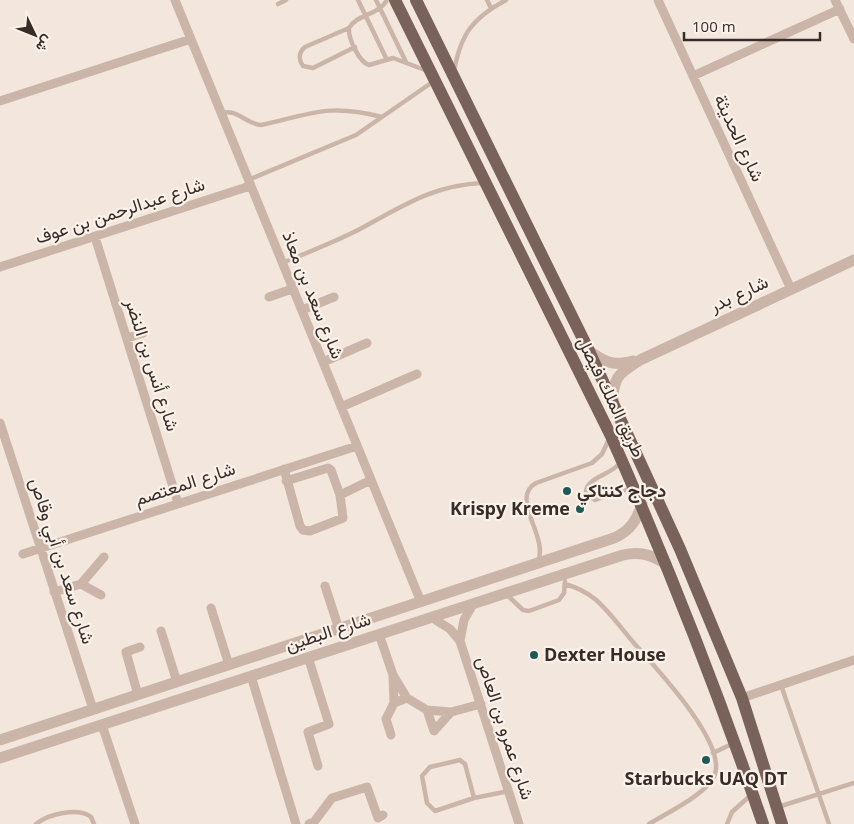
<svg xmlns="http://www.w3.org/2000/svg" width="854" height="824" font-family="'Open Sans',Vazirmatn,sans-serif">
	<rect width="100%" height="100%" fill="#f2e6dd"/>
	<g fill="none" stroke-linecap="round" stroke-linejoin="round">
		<path stroke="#cbb5a9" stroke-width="4.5" d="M358,0L386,58
			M376,0L406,62
			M387,0C379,15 357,14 349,28C348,38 359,62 369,65L393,58L425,70
			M487,0L491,8
			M278,4L286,0
			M349,28L305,47C299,52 298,59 303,66L313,68L355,47
			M454,71C461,33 473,18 506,0
			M222,113C238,109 246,124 261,125C311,114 329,103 382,117
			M248,180L356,135L434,81
			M282,263C307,253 332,243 356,231C400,208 431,185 483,183
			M620,463C611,475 585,478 586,493L595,500L623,490H632
			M538,561C549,537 509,498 536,483L592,463L602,454L609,439
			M565,584C576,587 586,592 595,599C609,611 621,628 633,642C654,666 726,741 715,774C709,793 667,813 649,824
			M506,594L523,610L529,611L559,600L564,593L565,581
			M781,685L829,824
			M713,753L734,743
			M474,798L465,764L460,760L430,767L422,776L427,803L435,811L474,798L509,791
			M778,807L854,783
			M36,824C48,814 78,807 91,817L94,824
			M727,824L732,812L752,794"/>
		<path stroke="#cbb5a9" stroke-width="9" d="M175,0L421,602
			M658,0L791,289
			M835,0L854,39
			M693,76L840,9
			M0,101L191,39
			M95,237L178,503
			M0,267L250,186
			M269,297L292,289
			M302,310L334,297
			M127,338L143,333
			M323,362L367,343
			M341,407L417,374
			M0,423L93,709
			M284,469L300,526L303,530L310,531L343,518L340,495L331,470L328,468L286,481
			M340,495L371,480
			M23,554L357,446
			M325,586L339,629
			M54,592L81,584
			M101,595L81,584L104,557
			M211,608L229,665
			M431,617L450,629L460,641L519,824
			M161,631L177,682
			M379,634L393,675
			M460,641L464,620L473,604
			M308,657L329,724L308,732L318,766
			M251,676L296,824
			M138,695L126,652L140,647
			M742,698L854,660
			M394,703L407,698L427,710L451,712L434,731L427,710
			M451,712L481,704
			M102,725L135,824
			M391,735L386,719L394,703L393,675L407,698
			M309,824L314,822L332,798L367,787L378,818L383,815"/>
		<path stroke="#cbb5a9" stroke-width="11" d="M589,351C607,363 612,366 633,361
			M613,402C613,376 619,374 640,360L854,260
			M0,740L614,538C630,531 637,520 642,504
			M0,758L623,555C640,551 652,555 666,564"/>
		<path stroke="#79625a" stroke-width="12" d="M395,0L611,436C667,563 718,692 763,824
			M416,0L589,351L680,549L742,698L782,824"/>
	</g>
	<g fill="#1e5958" stroke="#faf1e9" stroke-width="2">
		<circle cx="567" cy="491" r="5"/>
		<circle cx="580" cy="509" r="5"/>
		<circle cx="534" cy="655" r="5"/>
		<circle cx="706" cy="760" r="5"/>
	</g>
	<g text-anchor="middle" stroke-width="4.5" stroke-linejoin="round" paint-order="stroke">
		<g font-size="18" fill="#382c29" stroke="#faf1e9">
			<text transform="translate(739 138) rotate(65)" y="6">شارع الحديثة</text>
			<text transform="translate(120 211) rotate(-18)" y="6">شارع عبدالرحمن بن عوف</text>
			<text transform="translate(739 294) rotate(-25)" y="6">شارع بدر</text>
			<text transform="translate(313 295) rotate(68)" y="6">شارع سعد بن معاذ</text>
			<text transform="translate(152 365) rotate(72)" y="6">شارع أنس بن النضر</text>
			<text transform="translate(611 397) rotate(64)" y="6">طريق الملك فيصل</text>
			<text transform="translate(185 484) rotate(-18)" y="6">شارع المعتصم</text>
			<text transform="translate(62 561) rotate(72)" y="6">شارع سعد بن أبي وقاص</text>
			<text transform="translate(328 632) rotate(-18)" y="6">شارع البطين</text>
			<text transform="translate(505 728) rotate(72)" y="6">شارع عمرو بن العاص</text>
		</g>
		<g font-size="18" font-weight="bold" fill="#382c29" stroke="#faf1e9" text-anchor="start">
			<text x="577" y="497">دجاج كنتاكي</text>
			<text x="570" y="515" text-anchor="end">Krispy Kreme</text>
			<text x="544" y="661">Dexter House</text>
			<text x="706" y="785" text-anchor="middle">Starbucks UAQ DT</text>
		</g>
	</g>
	<g transform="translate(35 35) rotate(133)" stroke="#faf1e9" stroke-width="4" paint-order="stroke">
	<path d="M0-4L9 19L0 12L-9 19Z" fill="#382c29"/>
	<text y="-8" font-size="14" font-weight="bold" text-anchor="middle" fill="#382c29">ش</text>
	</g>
	<path d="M684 32v8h136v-8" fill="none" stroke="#382c29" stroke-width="2.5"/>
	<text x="692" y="32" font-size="15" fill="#382c29" stroke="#faf1e9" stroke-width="4" paint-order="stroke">100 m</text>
</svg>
